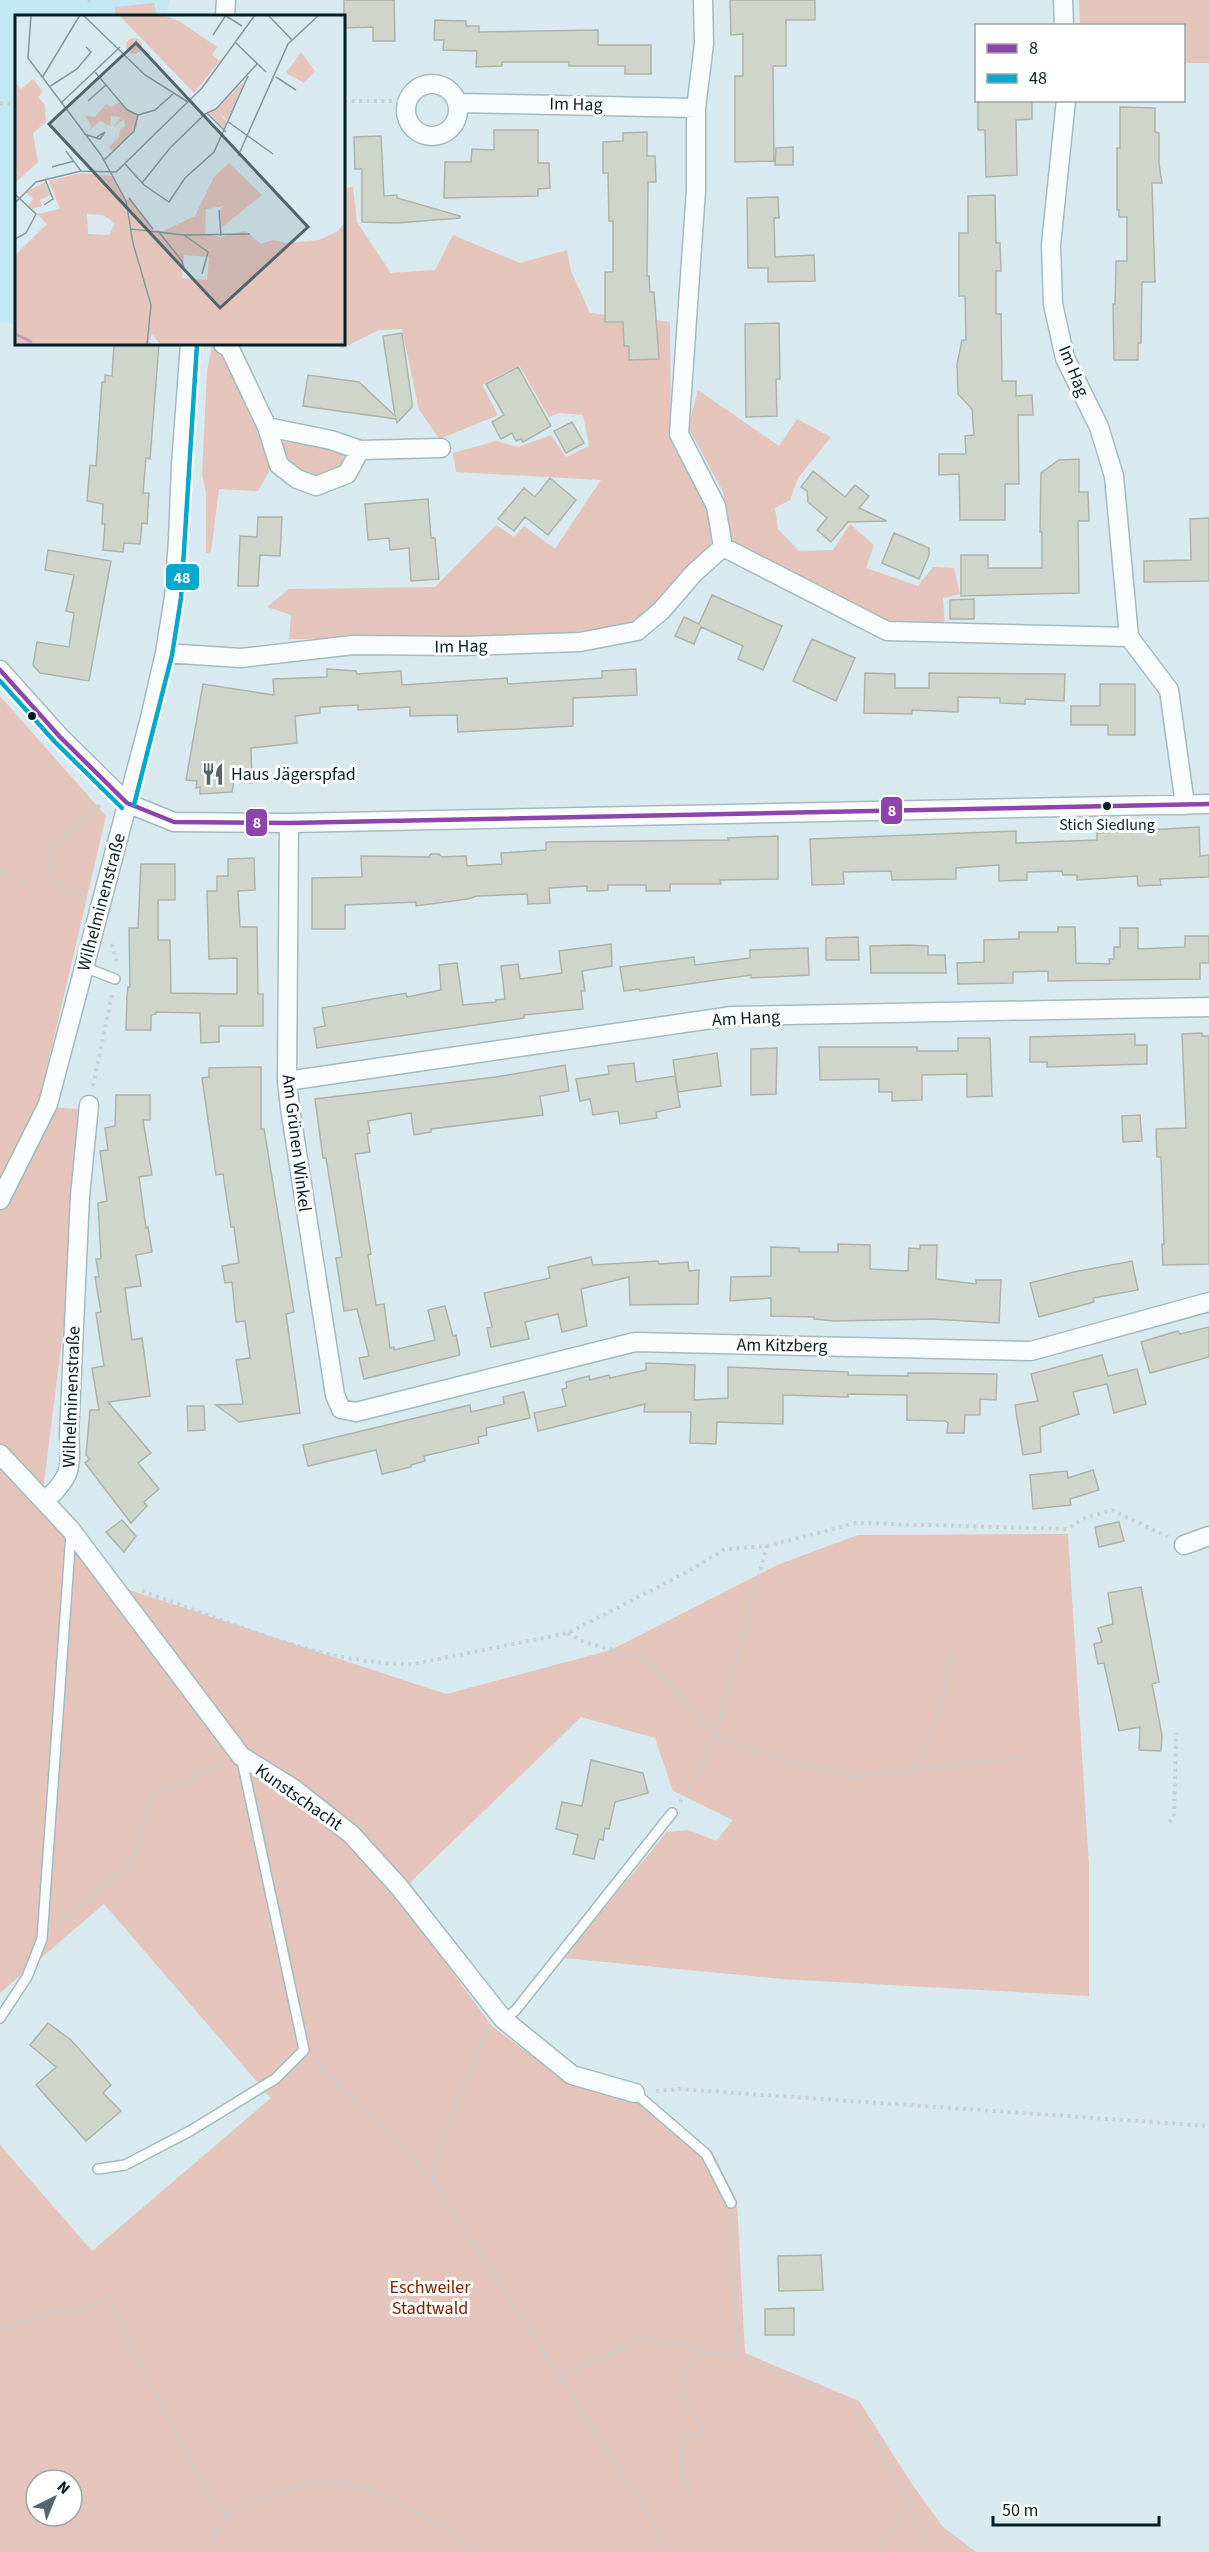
<svg xmlns="http://www.w3.org/2000/svg" width="1209" height="2552" font-family="'Source Sans 3',sans-serif">
	<rect width="100%" height="100%" fill="#d8eaef"/>
	<path fill="#c2e8f3" d="M0,0H169L167,16H16V324L0,322Z"/>
	<path fill="#e4c4bb" fill-rule="evenodd" d="M1079,0H1209V63H1184V26L1080,25Z
		M154,3L157,16L115,15V7Z
		M353,187L357,222L391,273L435,270L453,235L520,263L567,250L571,271L590,313L670,322L671,437L709,502L718,545L635,628L473,639H289L291,615L267,607L289,589L435,587L496,525L514,537L524,526L555,549L601,480L456,472L453,453L496,441L518,447L551,435L566,457L589,446L583,415L559,413L549,417L519,365L482,385L498,415L440,439L419,410L402,329L379,330L343,348L324,344H344V188Z
		M212,346C239,365 260,434 272,466L258,491L219,489L211,552L206,553V492L202,475L207,371Z
		M698,390L779,446L797,419L831,437L798,478L790,500L775,508L778,529L799,551L833,550L850,524L874,545L866,568L918,586L933,567L954,568L960,594L943,598L945,627L890,624L732,542L723,492L688,427Z
		M276,440L344,451L342,462L333,476L311,479L285,466Z
		M0,696L106,816L38,1106L91,1110L41,1506L105,1582L446,1694L611,1650L777,1565L858,1535L1068,1534L1089,1866V1996L782,1979L563,1958L667,1832L689,1830L716,1841L733,1820L673,1791L655,1738L581,1717L396,1896L492,2026L570,2084L654,2108L712,2151L737,2201L745,2353L859,2401L910,2481L942,2526L976,2552H0V2145L92,2251L271,2098L104,1904L0,1993ZM36,2480H72V2516H36Z"/>
	<path fill="#cfd5ca" stroke="#aeb3a9" stroke-width="1.5" d="M344,0H394L395,41H373V27L344,28Z
		M730,0H815V20H786V66H773L774,161L735,162V76H743V34L731,35Z
		M435,20L466,21V26H479V32L598,30V45H651V74H625V66H569V62H502V66L476,67L477,51L443,50L444,40H434Z
		M978,100H1032V119L1016,120L1017,175L986,177L985,130H978Z
		M1120,107L1155,108V132L1159,133V164L1162,183H1152L1155,282H1142L1141,343H1138V360H1114L1113,304H1115L1116,261H1127V217H1119V210H1117V148H1120Z
		M494,130H538V163H549L550,188L538,189V196L444,198L445,162H471L472,149L494,150Z
		M647,132V156H655L656,182H648L647,276H649L650,292H654L659,359L629,360V346H624L623,322H605V272H613V221H609L608,173H603V142L623,141V133Z
		M381,136L384,196L397,195V198L460,216V218L397,223L362,222V169H355L354,137Z
		M793,147V165H775L776,148Z
		M995,195L996,243H1000L1001,271H996V314H1001L1002,381H1016V396L1032,395L1033,415H1018L1019,484H1005V520H960L959,474L939,475V454H966L965,436L974,435L972,409L958,394L957,364L962,340H966L965,296H959V233H968V196Z
		M778,197L779,218H774L775,257L814,255L815,281L768,282V268H748L747,198Z
		M779,323L780,379H776L777,416L746,417L745,324Z
		M402,333L412,402V407L397,423L396,419L303,406L308,375L359,382L395,416L383,336Z
		M114,344H159L150,459L146,458L143,493H149L147,524L142,523L140,544L124,543L123,552L103,550L105,524H102L103,504L87,501L90,465L96,466L102,382H105V375L112,376Z
		M518,367L551,426L523,442L521,439L516,441L512,433L501,439L492,422L504,415L486,384Z
		M572,422L584,443L566,453L554,431Z
		M1079,459V492H1088L1089,521H1078L1079,593L961,596V555H988V568H1042V532H1040L1041,473L1059,460Z
		M813,471L845,497L855,485L869,496L859,508L887,521L848,522L831,542L817,530L827,518L808,502L807,491L801,487Z
		M550,478L576,500L548,535L525,517L514,531L498,519L524,488L535,497Z
		M428,499L431,538H435L439,579L411,581L409,548L390,550L389,538L368,540L365,504Z
		M258,517H282L280,556L260,555L258,586H238L240,536L257,537Z
		M1209,518V581L1144,582V561L1191,560L1190,519Z
		M894,533L929,548V555L919,579L882,563Z
		M48,550L111,561L89,681L40,673L33,665L37,642L69,647L74,613L66,611L74,575L45,570Z
		M712,595L782,626L763,670L738,659L743,646L701,627L694,644L675,636L684,617L699,624Z
		M974,599V619H950V600Z
		M812,639L855,658L836,701L793,681Z
		M327,669L356,671L357,674L401,671L402,685L507,678L508,684L602,678V671L636,669L637,695L573,698V726L458,732L457,715L410,716V707L358,710V705L320,707V713L295,716L297,743L251,748L252,783L234,781L232,792L200,794V787L196,788L197,781L186,780L203,684L274,695L273,679L327,677Z
		M865,673L895,674V688H929V673L1065,674L1064,701L1025,699V704L1000,703V698L958,697V712L912,710V714L864,713Z
		M1100,684H1135V735H1108V725H1071V706H1100Z
		M1199,827L1200,856L1209,855V877L1160,879L1161,885L1138,886L1137,876L1077,880V875H1063L1062,871L1027,872V880L999,881V865L956,868V879L892,880L891,871L843,872L844,884L812,885L810,839L1016,831V843L1097,840V833Z
		M778,836V879L720,880L721,884H670V891H646V885H608V890L599,891H587V886L549,888L550,903L528,904L527,894L477,896L468,899L416,906V902L345,905V929H312V878L362,877L361,856L429,857L431,854H439L442,857L466,856L467,866L502,864L501,853L546,850V842L728,840V838Z
		M254,858L255,890L238,891L239,908L240,927H257L258,994H263V1026H219V1042L201,1043L200,1013L156,1012V1014L151,1015V1030H126L127,996L128,987H130L129,928H138L141,864H175V900H158V940H170L171,993L237,994V958L209,959L207,891H217V876H228V859Z
		M1058,927H1075L1076,963L1110,964L1109,959H1114V947H1120V928H1138V949L1185,947V936H1209V963H1200V979L1048,981V971L1013,972V983L958,984L957,963L984,962V940L1019,939V932H1058Z
		M858,937L859,960H826V938Z
		M611,944L612,966L582,971L585,991H581L583,1009L524,1015V1018L317,1048L314,1028L325,1026L322,1008L406,993L407,997L441,990L439,965L457,963L463,1005L496,1002V1000L505,999L501,966L518,964L520,979L562,973L559,951Z
		M908,945L928,946V955H945L946,973H871L870,946Z
		M808,948L809,975L751,978V975L640,991L639,989L624,991L620,967L694,957L695,965L750,958V950Z
		M1202,1033V1036H1209V1264L1163,1265L1162,1244H1164L1161,1157H1157L1156,1129L1186,1128L1182,1034Z
		M1135,1034V1045H1147V1064L1047,1067V1062H1030V1037Z
		M958,1038H990L992,1096L967,1097V1074L922,1075V1100L892,1101V1092H879V1079L820,1080L819,1047H917V1051H958Z
		M777,1048L776,1094L751,1095V1049Z
		M717,1053L721,1086L678,1092L673,1060Z
		M634,1063L636,1082L675,1076L680,1107L656,1112L657,1118L620,1124L618,1111L593,1115L590,1099L580,1101L576,1079L609,1074L608,1066Z
		M565,1065L569,1091L540,1096L543,1115L431,1129V1132L414,1135L411,1113L368,1121L370,1133L367,1134L370,1152L355,1154L371,1254L368,1255L376,1305L384,1304L390,1348L394,1347V1350L435,1340L428,1310L445,1306L453,1336L456,1335L460,1355L364,1379L359,1358L369,1356L357,1309L344,1311L336,1258L342,1257L326,1158H323L315,1099L496,1077Z
		M261,1067V1129H264L294,1312L286,1314L300,1413L239,1422L216,1405L243,1404L236,1360L250,1358L245,1321L236,1322L232,1282L225,1283L222,1266L239,1263L234,1227H231L223,1174L216,1175L202,1078L209,1077V1068Z
		M116,1095H150V1120H143L152,1175L139,1177L146,1228L148,1227L152,1252L136,1255L141,1286L125,1288L132,1340L142,1338L150,1396L108,1402L151,1453L138,1463L159,1489L144,1502L147,1506L131,1523L85,1463L90,1459L86,1455L90,1410H99L92,1368L104,1366L96,1313L101,1312L95,1277H99L96,1259H101L98,1203L107,1201L100,1151L108,1150L105,1128L115,1126Z
		M1140,1115L1142,1141L1123,1142L1122,1116Z
		M838,1244L870,1245V1269L908,1271L909,1248L920,1249V1245H937L936,1279L976,1284V1280H1001L999,1323L933,1319L835,1321L814,1319V1317L771,1316V1298L730,1301L731,1277L771,1276V1247L799,1248V1252H838Z
		M591,1257L593,1265L658,1261L659,1264L688,1262L689,1271L699,1270L698,1304L630,1305L629,1277L581,1289L587,1326L562,1332L558,1314L525,1322L529,1339L491,1347L487,1328L492,1327L484,1293L550,1278L548,1267Z
		M1132,1261L1138,1290L1093,1298L1094,1302L1039,1317L1030,1283L1074,1272Z
		M1209,1327V1357L1150,1373L1141,1342L1178,1331L1180,1334Z
		M1102,1355L1108,1376L1137,1369L1146,1404L1114,1413L1107,1384L1073,1392L1079,1414L1040,1427L1041,1452L1023,1455L1015,1405L1038,1401L1031,1374Z
		M646,1363L695,1365L694,1400L728,1398V1367L848,1372V1375L908,1376V1373H924L997,1374L996,1400L980,1399V1415H965L964,1433H947L948,1423L945,1421L907,1420V1395L848,1394V1397L783,1395V1424L717,1422L716,1444L690,1443L691,1412H644L645,1404L538,1431L534,1413L566,1406L562,1389L567,1388L566,1382L589,1376L590,1380L609,1375L610,1378L646,1370Z
		M524,1392L530,1418L486,1428L487,1435L478,1437L479,1443L424,1456L425,1461L411,1465V1467L382,1474L376,1450L308,1466L303,1445L470,1405L471,1412L504,1404L503,1397Z
		M187,1406H204L205,1430L188,1431Z
		M1093,1470L1099,1490L1070,1499L1071,1505L1033,1509L1030,1475L1067,1471L1068,1478Z
		M122,1520L136,1536L124,1552L106,1532Z
		M1119,1522L1124,1541L1099,1547L1095,1527Z
		M1141,1587L1159,1682L1152,1684L1162,1735L1161,1751L1139,1750L1140,1727L1119,1731L1104,1663L1098,1664L1094,1644L1102,1642L1098,1628L1113,1624L1108,1593Z
		M591,1760L643,1773L648,1793L615,1802L609,1829L605,1828L603,1840L599,1839L594,1859L573,1854L578,1835L556,1829L562,1802L582,1806Z
		M48,2023L71,2040L111,2085L103,2093L121,2111L86,2141L36,2085L56,2067L30,2045Z
		M821,2255L823,2290L779,2291L778,2256Z
		M794,2308V2335H765V2309Z"/>
	<g fill="none" stroke-linecap="round" stroke-linejoin="round">
		<g stroke="#a2bbc1" stroke-width="12">
			<path id="lane" d="M84,967L115,979
				M0,2018L27,1977L42,1939L71,1533
				M503,2019L515,2011L672,1813
				M635,2093L706,2154L731,2203
				M98,2169L125,2165L190,2131L275,2079L304,2050L241,1756"/>
		</g>
		<g stroke="#a2bbc1" stroke-width="21">
			<path id="street" d="M1063,0L1064,26
				M225,16L226,0
				M406 110a26 26 0 1 1 52 0a26 26 0 1 1-52 0Z
				M1066,100L1051,245L1053,304L1065,358L1099,427L1114,476L1129,637L1169,690L1185,805
				M457,103L696,108
				M223,344L230,349L267,427L279,465L297,479L316,486L347,474L360,450L331,440L267,427
				M360,450L441,448
				M723,547L887,631L1129,637
				M165,653L241,658L353,645L463,646L580,642L637,631L661,611L694,573L723,547L716,506L679,434L696,190V108L704,44L703,0
				M0,670L60,737L127,803L174,822L289,823L1209,804
				M289,823L287,1081L290,1108L335,1395L341,1409L356,1412L635,1342L1031,1351L1209,1302
				M287,1081L732,1016L1209,1007
				M0,1200L48,1104L149,722L165,653L174,597L178,540L181,465L190,344
				M0,1454L71,1530L241,1756L294,1789L351,1834L400,1888L503,2019L572,2075L635,2093
				M45,1501C70,1478 72,1469 69,1435L80,1196L89,1105
				M1184,1545L1209,1536"/>
		</g>
		<path stroke="#c9cfd0" stroke-width="4" stroke-dasharray="3 4.5" stroke-linecap="butt" d="M88,0L95,3
			M344,101H407
			M0,103L16,104
			M0,871L23,882
			M83,896C55,884 47,881 51,848L101,804
			M112,944L117,963
			M93,1086L112,994
			M142,1591C228,1621 320,1665 414,1664L568,1633L689,1571L725,1549L767,1546L856,1523L1067,1529L1085,1518L1112,1510L1168,1537
			M568,1633L586,1643L634,1655L657,1670L715,1735L746,1749L849,1777L1026,1757
			M913,1769L937,1720L954,1651
			M680,1802L704,1765L715,1735L767,1546
			M1169,1822L1174,1817L1176,1733
			M58,1925L134,1861L151,1798L223,1764
			M488,2029L442,2137L433,2181L639,2499L670,2552
			M315,2061L433,2181
			M656,2091L679,2089L1209,2126
			M731,2215L738,2357L851,2402L912,2503L925,2549L927,2552
			M0,2328L61,2311L82,2310L109,2297L138,2363L208,2492L227,2515
			M561,2377L642,2338L738,2357
			M690,2489C680,2471 678,2457 686,2438L704,2433L703,2426L686,2405L682,2382L685,2370L706,2350
			M210,2552C221,2514 229,2512 265,2499C276,2495 288,2489 300,2486C315,2482 339,2482 355,2486C389,2494 448,2528 475,2552
			M873,2552L912,2504"/>
		<use href="#lane" stroke="#f9fcfd" stroke-width="9"/>
		<use href="#street" stroke="#f9fcfd" stroke-width="18"/>
		<g stroke="#fff" stroke-width="9">
			<path id="bus-1" d="M0,670L60,737L127,803L174,822L289,823L1209,804"/>
		</g>
		<g stroke="#fff" stroke-width="9">
			<path id="bus-2" d="M0,681L55,742L122,808
				M134,805L172,655L181,598L197,344"/>
		</g>
		<use href="#bus-1" stroke="#8e44ad" stroke-width="4.5"/>
		<use href="#bus-2" stroke="#00a9ce" stroke-width="4.5"/>
	</g>
	<defs>
		<g id="restaurant-bare" transform="scale(1.8)"><path d="M-5-6h1v4h1v-4h1v4h1v-4h1v5L-1.5 .5V6h-2V.5L-5-1ZM5-6V6H3V1.5H1.5Q1.5-4 5-6Z" fill="#4e666c" stroke="#fff" stroke-width="2.5" paint-order="stroke"/></g>
	</defs>
	<g fill-rule="evenodd">
		<use href="#restaurant-bare" x="213" y="774"/>
	</g>
	<g fill="#031f26" stroke="#fff" stroke-width="2">
		<circle cx="32" cy="716" r="5"/>
		<circle cx="1107" cy="806" r="5"/>
	</g>
	<g text-anchor="middle" stroke-width="6" stroke-linejoin="round" paint-order="stroke">
		<g font-size="16" fill="#031f26" stroke="#fff">
			<text x="1107" y="830">Stich Siedlung</text>
		</g>
		<g font-size="18" fill="#031f26" stroke="#fff">
			<text transform="translate(576 104) rotate(1)" y="6">Im Hag</text>
			<text transform="translate(1074 371) rotate(68)" y="6">Im Hag</text>
			<text transform="translate(461 646) rotate(-1)" y="6">Im Hag</text>
			<text transform="translate(101 902) rotate(-75)" y="6">Wilhelminenstraße</text>
			<text transform="translate(746 1018) rotate(-3)" y="6">Am Hang</text>
			<text transform="translate(297 1143) rotate(83)" y="6">Am Grünen Winkel</text>
			<text transform="translate(782 1345) rotate(1)" y="6">Am Kitzberg</text>
			<text transform="translate(71 1397) rotate(-88)" y="6">Wilhelminenstraße</text>
			<text transform="translate(299 1797) rotate(35)" y="6">Kunstschacht</text>
		</g>
		<g font-size="18" fill="#031f26" stroke="#fff" text-anchor="start">
			<text x="231" y="780">Haus Jägerspfad</text>
		</g>
		<g font-size="18" fill="#7e2000" stroke="#fff">
			<text x="430" y="2293">Eschweiler<tspan x="430" dy="21">Stadtwald</tspan></text>
		</g>
	</g>
	<g transform="translate(15 15)">
		<rect width="330" height="330" fill="#d8eaef"/>
		<path d="M104,0H148L164,6L202,32L197,40L205,46L179,78ZM111 31a8 8 0 1 1 16 0a8 8 0 1 1-16 0ZM286,37L300,56L289,68L271,58ZM18,64L28,77L23,82L30,90L31,107L18,118L23,147L1,167L0,67L6,74ZM230,66L212,105L204,98L211,106L210,115L195,98ZM104,87L122,100V112L97,136L94,132L104,122L105,114L110,111L109,104L98,112L106,102L96,101L95,111L85,106L75,115L76,110L70,101L80,102L91,89L97,92ZM214,148L247,180L206,213L205,196L209,191L191,194L190,219L206,222L230,216L246,229L257,225L272,228L304,225L323,216L330,207V330H146L137,319L134,326L138,330H0V240L32,209L22,199L45,194L34,166L66,158L96,161L111,186L115,183L138,215L148,216L180,201L199,162ZM72,199L88,200L100,208L94,220L73,219ZM169,240L194,242L192,265L167,263ZM30,167L35,180L25,185L27,191L17,194L13,191L18,184L11,177Z" fill="#e4c4bb" fill-rule="evenodd"/>
		<path fill="none" stroke="#c39abe" stroke-width="3" d="M0,319L17,327"/>
		<path fill="none" stroke="#83999f" stroke-width="1.5" d="M16,0L13,43L86,140L111,186L118,228L136,290L132,330M68,0L130,60L173,87M253,0L277,25M211,1L227,11M198,20L211,0M221,28L251,57M80,57L112,95L123,100L119,116L89,145M261,62L281,75M27,63L65,0M34,72L62,54L76,37L71,32M73,86L91,70M46,88L105,32M192,98L211,117M123,100L140,95L158,79M212,106L258,139M69,119L85,124L90,117L82,122M51,136L66,156M223,141L273,29L304,0M110,149L129,170L154,187L170,163L199,137L233,61M37,152L59,146M127,168L155,133L190,99L201,94L242,49M0,179L21,199L11,218L0,224M114,183L138,214M0,188L21,167L66,156L101,157L187,73L240,0M29,190L38,184L30,164M204,195L206,221M116,214L169,220L235,219M143,216L167,246L170,257M169,220L193,237L187,259"/>
		<path fill="#4e666c" fill-opacity="0.15" stroke="#4e666c" stroke-width="3" d="M121,28L293,212L205,293L34,109Z"/>
		<rect width="330" height="330" fill="none" stroke="#031f26" stroke-width="3"/>
	</g>
	<g stroke="#fff" stroke-width="2">
		<rect x="165" y="563" width="35" height="28" rx="6" fill="#00a9ce"/>
		<rect x="880" y="796" width="23" height="29" rx="6" fill="#8e44ad"/>
		<rect x="245" y="808" width="23" height="29" rx="6" fill="#8e44ad"/>
	</g>
	<g font-size="16" text-anchor="middle" font-weight="bold" fill="#fff">
		<text x="182" y="583">48</text>
		<text x="892" y="816">8</text>
		<text x="257" y="828">8</text>
	</g>
	<rect x="975" y="24" width="210" height="78" fill="#ffffff" stroke="#9aa5a8" stroke-width="1.5"/>
	<rect x="987" y="44" width="30" height="9" fill="#8e44ad" stroke="#9aa5a8" stroke-width="1.5"/>
	<text x="1029" y="54" font-size="18" fill="#031f26">8</text>
	<rect x="987" y="74" width="30" height="9" fill="#00a9ce" stroke="#9aa5a8" stroke-width="1.5"/>
	<text x="1029" y="84" font-size="18" fill="#031f26">48</text>
	<g transform="translate(54 2498) rotate(43)"><circle r="28" fill="#ffffff" stroke="#9aa5a8" stroke-width="1.5"/>
	<path d="M0-4.5L10 22L0 15L-10 22Z" fill="#4e666c"/>
	<text y="-9" font-size="16" font-weight="bold" text-anchor="middle" fill="#031f26">N</text>
	</g>
	<path d="M993 2516v9h166v-9" fill="none" stroke="#031f26" stroke-width="3"/>
	<text x="1002" y="2516" font-size="18" fill="#031f26" stroke="#ffffff" stroke-width="4.5" paint-order="stroke">50 m</text>
</svg>
